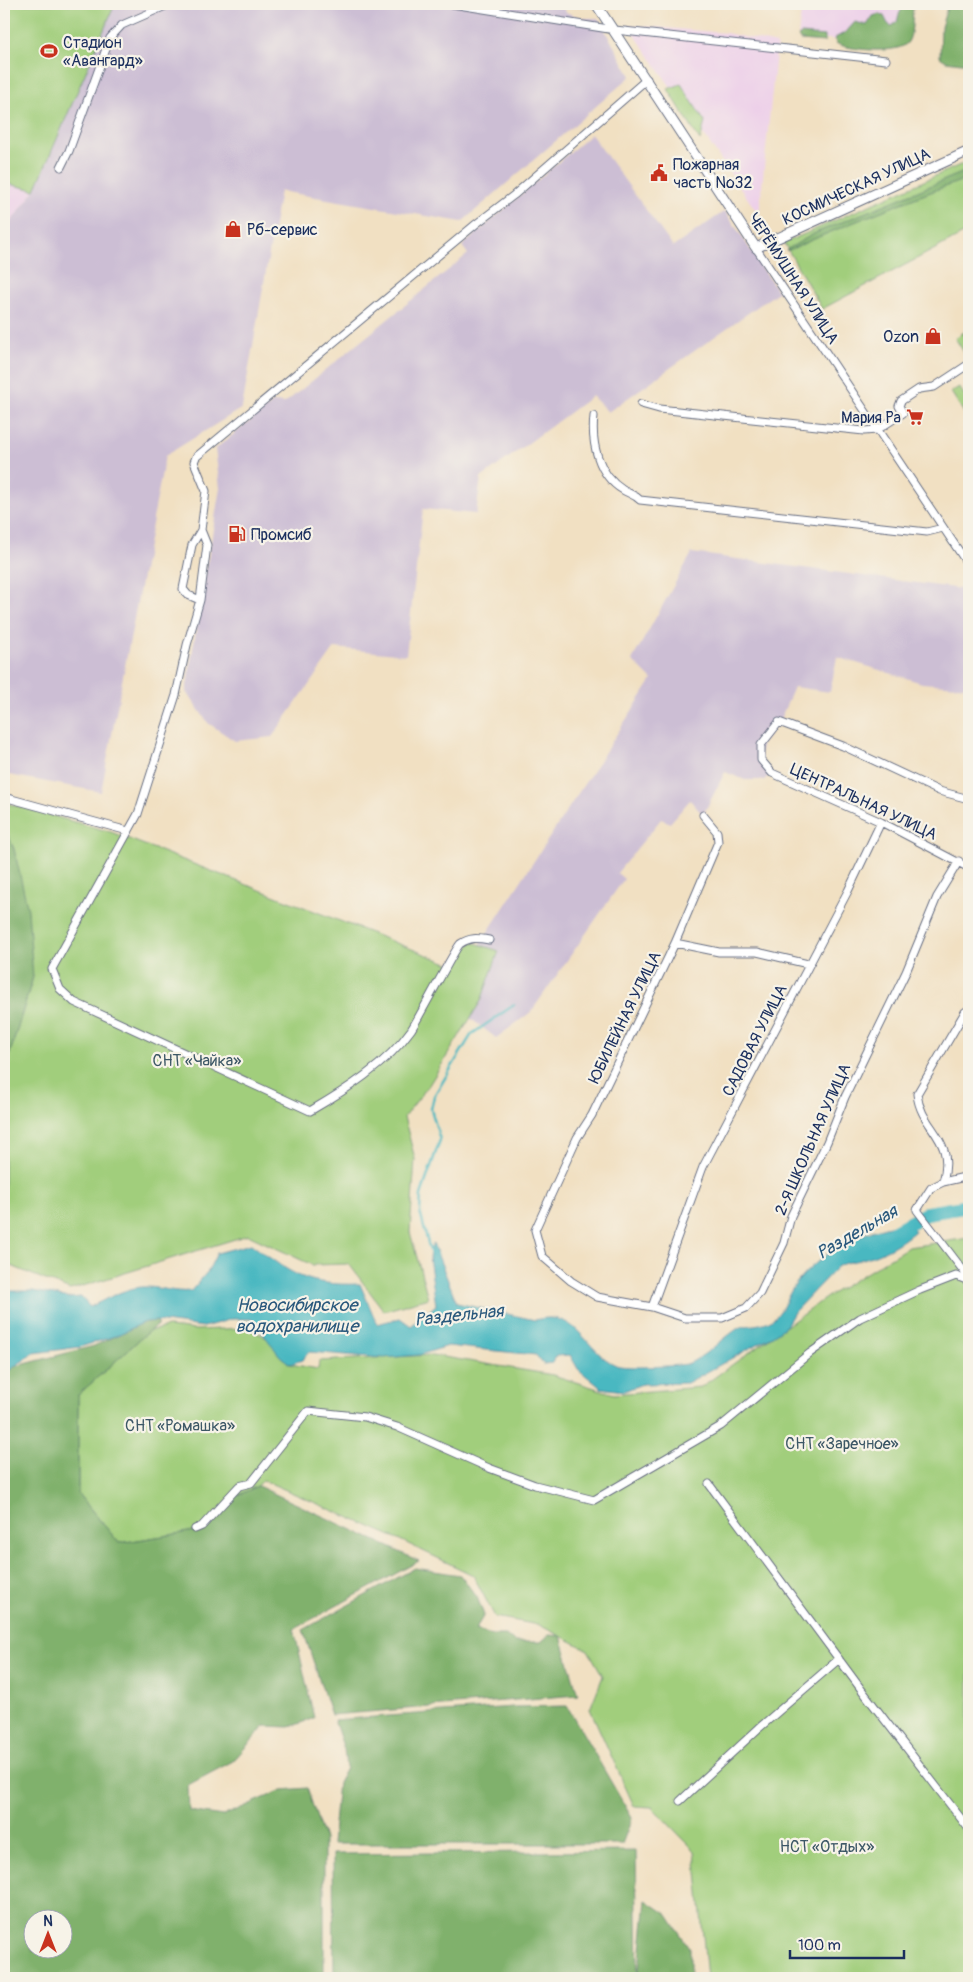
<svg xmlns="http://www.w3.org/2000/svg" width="973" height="1982" font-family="Pangolin,sans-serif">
	<rect width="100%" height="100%" fill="#f7f3e8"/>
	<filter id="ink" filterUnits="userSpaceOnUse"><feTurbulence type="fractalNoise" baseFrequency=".02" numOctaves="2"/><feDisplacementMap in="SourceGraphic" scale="10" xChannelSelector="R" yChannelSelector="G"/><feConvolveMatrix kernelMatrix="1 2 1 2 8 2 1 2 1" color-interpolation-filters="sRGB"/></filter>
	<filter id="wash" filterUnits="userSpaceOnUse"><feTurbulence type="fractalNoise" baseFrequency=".0096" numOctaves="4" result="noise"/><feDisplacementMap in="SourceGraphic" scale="20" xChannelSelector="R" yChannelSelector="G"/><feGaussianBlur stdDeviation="1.12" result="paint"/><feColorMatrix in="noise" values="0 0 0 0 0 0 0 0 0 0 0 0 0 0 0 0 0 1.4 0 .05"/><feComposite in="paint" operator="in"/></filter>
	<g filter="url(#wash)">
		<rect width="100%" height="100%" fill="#f1e0c2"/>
		<path fill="#edd0e9" d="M802,4H907L902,46L798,36Z
			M628,25L726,33L777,44L759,215Z
			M4,183L35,190L4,231Z"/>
		<path fill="#ccbed4" d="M115,4H561L566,12L581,18H598L631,76L462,222L280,191L242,408L165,456L101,792L4,774V231L35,190Z
			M591,134L673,247L725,211L778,292L608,412L592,396L481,478L476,514L423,509L406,655L335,648L272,737L235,741L208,723L186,691L220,488L215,449L274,402L285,403L468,254L462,246Z
			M692,553L969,590V687L922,683L837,657L830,692L794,687L779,722L761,745V760L772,773L764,780H745L725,772L703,815L690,800L670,823L661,819L617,873L624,879L531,1012L496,1038L470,1018L481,1001L499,951L480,944L652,680L632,660Z"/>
		<path fill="#a1ce7c" stroke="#5e7e6d" d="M4,4H115L35,190L4,183Z
			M681,84L705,122L700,141L668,89Z
			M969,161V231L822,309L784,243Z
			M969,329V356L967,357L955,338Z
			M959,387L969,402V421L951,392Z
			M6,803L111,832L453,965L472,942L499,951L481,1001L429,1085L404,1117L415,1159L410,1232L428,1298L384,1311L349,1264L312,1265L248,1235L70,1290L4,1263V1073L33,977L14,849L4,827V804Z
			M969,1238V1978H707L695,1851L652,1807L634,1806L590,1709L603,1676L588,1650L539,1625L495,1617L473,1575L398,1539L263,1480L258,1486L236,1496L201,1530L119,1543L78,1494V1395L149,1331L168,1327L196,1330L249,1328L268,1339L280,1356L290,1364L318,1369L319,1361L432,1355L553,1375L614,1394L701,1387L827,1297L908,1247Z"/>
		<path fill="#80b16c" stroke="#4e7065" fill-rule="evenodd" d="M905,4H911L913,7C912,17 913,34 908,42C900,55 846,50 836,43L835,38L846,32L855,22L867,25L873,16L879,14L884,16L888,24L892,26L897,22L899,14Z
			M948,4H969V64L946,61L940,57L941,27Z
			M801,34L825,36V42L800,40L798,36Z
			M969,170V177L958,182C900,203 843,226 787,251L786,250L815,233Z
			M4,827L14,849L28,910L33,977L4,1073Z
			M156,1321L159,1324L149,1331L78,1395V1494L119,1543L201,1530L236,1496L258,1486L419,1561L294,1629L314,1718L290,1727L265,1726L233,1761L188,1785L189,1811L223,1816L282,1790L307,1788L324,1839V1978H4V1375L13,1367L94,1346L145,1322ZM32,1920H62V1950H32Z
			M415,1568L460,1575L477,1597L484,1615L475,1630L492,1635H506L514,1642H541L549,1635L561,1636L578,1695L331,1715L303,1630Z
			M567,1706L632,1818L622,1844H332L338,1783L346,1768L344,1749L334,1720L513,1707Z
			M636,1851L638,1978H334L333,1854Z
			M646,1900L668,1915L690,1949V1978H638Z"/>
		<path fill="#49b8c1" stroke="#327490" d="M909,1223L915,1231C900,1244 883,1253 863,1259C854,1262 846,1261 837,1267L794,1312L786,1326L774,1335L687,1383L642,1384L624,1391L601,1388L578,1369L570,1355L556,1356L553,1363L543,1364L536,1355L448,1346L419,1355L384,1358L309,1352L302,1360L290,1364L280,1356L252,1319H232L204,1327L156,1321L145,1322L115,1336L80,1347L34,1353L4,1374V1291H33L69,1298L81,1297L90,1307C106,1299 123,1289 141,1287C158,1286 174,1293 191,1291L208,1271L217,1253L251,1244C293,1275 306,1286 360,1284L377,1324L400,1318L411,1326L436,1305L429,1257L433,1243L457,1303L535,1320C578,1308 585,1352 616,1365C624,1369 677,1366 687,1364C700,1360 725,1337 737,1329C746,1323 762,1328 775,1317C784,1309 788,1294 795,1285C820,1252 868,1226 909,1223Z"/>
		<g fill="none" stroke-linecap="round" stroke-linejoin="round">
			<path stroke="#49b8c1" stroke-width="2.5" d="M431,1255L420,1212L421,1195L440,1140L431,1109L434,1096L472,1034L514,1005"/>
			<path stroke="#49b8c1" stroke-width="14" d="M893,1232L927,1213L969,1206"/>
		</g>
	</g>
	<g filter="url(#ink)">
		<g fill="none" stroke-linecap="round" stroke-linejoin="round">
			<g stroke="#666d81" stroke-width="9">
				<path id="minor" d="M452,4L615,30L886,60
					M61,167L69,151L110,38L122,25L170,4
					M756,248L969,566
					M641,404L659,409L864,431L877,430L903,413L899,406L901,401L919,389L934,387L969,364
					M594,416C591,443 598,475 623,490C629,494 634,494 640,500L927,532L943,528
					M200,600L207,545L201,530
					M4,797L128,831
					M969,799L939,791L843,746L779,722L761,745V760L772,773L881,822L969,868
					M881,822L848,891L703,1167L652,1307L685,1318H722L746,1308L760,1293L784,1243L791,1216L827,1142L845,1097L906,972L937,897L959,861
					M489,940C477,938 470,937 460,944C456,947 419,1018 411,1030C387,1064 346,1090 310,1111L74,1002L60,989L52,969L138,814L176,695L187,645L200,600L188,595L183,589L192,545L201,530L206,491L194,462L196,457L476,224L514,195L647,79
					M675,943L719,952H757L808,964
					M969,1009L965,1012L917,1094C921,1130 956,1137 943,1182L931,1188L917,1210L969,1278
					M943,1182L969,1176
					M652,1307L597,1297L571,1281L542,1256L535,1230L577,1138L592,1115L675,943L718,842L717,832L703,815
					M709,1484L861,1689L969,1829
					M195,1529L202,1526L239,1486L251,1483L308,1411L365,1417L397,1427L489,1468L535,1485L594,1500L721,1426L810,1353L860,1318L920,1290L956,1276L969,1281
					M680,1801L759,1728L839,1659"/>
			</g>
			<g stroke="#666d81" stroke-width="11">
				<path id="tertiary" d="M596,4L756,248L969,151"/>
			</g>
			<use href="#minor" stroke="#fff" stroke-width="7"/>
			<use href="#tertiary" stroke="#fff" stroke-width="9"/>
		</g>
	</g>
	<defs>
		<g id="stadium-bare" transform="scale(1.35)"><path d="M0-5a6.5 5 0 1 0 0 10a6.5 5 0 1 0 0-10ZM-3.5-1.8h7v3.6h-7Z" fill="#c8321e" stroke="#f7f3e8" stroke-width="2.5" paint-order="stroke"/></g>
		<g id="civic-bare" transform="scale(1.35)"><path d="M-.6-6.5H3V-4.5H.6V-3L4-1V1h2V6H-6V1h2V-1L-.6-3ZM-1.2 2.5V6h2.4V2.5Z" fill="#c8321e" stroke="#f7f3e8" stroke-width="2.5" paint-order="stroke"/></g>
		<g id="shop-bare" transform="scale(1.35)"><path d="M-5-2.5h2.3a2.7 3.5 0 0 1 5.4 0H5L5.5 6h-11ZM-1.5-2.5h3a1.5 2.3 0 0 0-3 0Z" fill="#c8321e" stroke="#f7f3e8" stroke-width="2.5" paint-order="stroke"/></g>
		<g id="supermarket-bare" transform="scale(1.35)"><path d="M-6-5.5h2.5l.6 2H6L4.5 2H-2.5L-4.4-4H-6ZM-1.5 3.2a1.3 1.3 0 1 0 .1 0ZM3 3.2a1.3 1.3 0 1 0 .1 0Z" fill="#c8321e" stroke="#f7f3e8" stroke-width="2.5" paint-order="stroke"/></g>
		<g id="fuel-bare" transform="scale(1.35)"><path d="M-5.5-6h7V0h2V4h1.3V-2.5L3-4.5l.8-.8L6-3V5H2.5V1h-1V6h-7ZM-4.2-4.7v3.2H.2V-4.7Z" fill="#c8321e" stroke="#f7f3e8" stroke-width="2.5" paint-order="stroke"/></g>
	</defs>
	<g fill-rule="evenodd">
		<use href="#stadium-bare" x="49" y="51"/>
		<use href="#civic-bare" x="659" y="173"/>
		<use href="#shop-bare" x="233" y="229"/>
		<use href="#shop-bare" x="933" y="336"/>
		<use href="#supermarket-bare" x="915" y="417"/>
		<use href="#fuel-bare" x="237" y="534"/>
	</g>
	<g text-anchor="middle" stroke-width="4.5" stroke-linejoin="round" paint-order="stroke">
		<g font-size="16" fill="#1b2f5e" stroke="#f7f3e8" text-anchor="start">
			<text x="63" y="48">Стадион<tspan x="63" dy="18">«Авангард»</tspan></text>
			<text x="673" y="170">Пожарная<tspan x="673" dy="18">часть №32</tspan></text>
			<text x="247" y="235">Рб-сервис</text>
			<text x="919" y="342" text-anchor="end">Ozon</text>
			<text x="901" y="423" text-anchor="end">Мария Ра</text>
			<text x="251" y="540">Промсиб</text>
		</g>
		<g font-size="16" fill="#1b2f5e" stroke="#f7f3e8">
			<text transform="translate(856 186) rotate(-25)" y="6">КОСМИЧЕСКАЯ УЛИЦА</text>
			<text transform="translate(794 278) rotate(57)" y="6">ЧЕРЁМУШНАЯ УЛИЦА</text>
			<text transform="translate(864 801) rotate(25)" y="6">ЦЕНТРАЛЬНАЯ УЛИЦА</text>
			<text transform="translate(624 1017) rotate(-64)" y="6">ЮБИЛЕЙНАЯ УЛИЦА</text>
			<text transform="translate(754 1040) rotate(-63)" y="6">САДОВАЯ УЛИЦА</text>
			<text transform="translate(812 1139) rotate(-66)" y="6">2-Я ШКОЛЬНАЯ УЛИЦА</text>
		</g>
		<g font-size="16" fill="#3c5766" stroke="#f7f3e8">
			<text x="197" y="1066">СНТ «Чайка»</text>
			<text x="180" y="1431">СНТ «Ромашка»</text>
			<text x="842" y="1449">СНТ «Заречное»</text>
			<text x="827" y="1852">НСТ «Отдых»</text>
		</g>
		<g font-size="18" font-style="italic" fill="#29587c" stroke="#f7f3e8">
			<text transform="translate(857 1232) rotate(-30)" y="6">Раздельная</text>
			<text x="297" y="1311">Новосибирское<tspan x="297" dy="21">водохранилище</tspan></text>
			<text transform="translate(459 1315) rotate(-6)" y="6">Раздельная</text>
		</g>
	</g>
	<rect width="973" height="1982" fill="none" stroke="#f7f3e8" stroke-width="20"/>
	<g transform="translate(48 1934)"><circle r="24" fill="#f7f3e8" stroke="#9fa5b1"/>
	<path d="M0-4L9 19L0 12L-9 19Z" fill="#c8321e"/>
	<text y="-8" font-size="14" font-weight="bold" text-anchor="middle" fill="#1b2f5e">N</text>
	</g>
	<path d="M790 1950v8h114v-8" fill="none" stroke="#1b2f5e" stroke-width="2.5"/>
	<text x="798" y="1950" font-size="15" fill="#1b2f5e" stroke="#f7f3e8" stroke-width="4" paint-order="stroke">100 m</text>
</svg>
